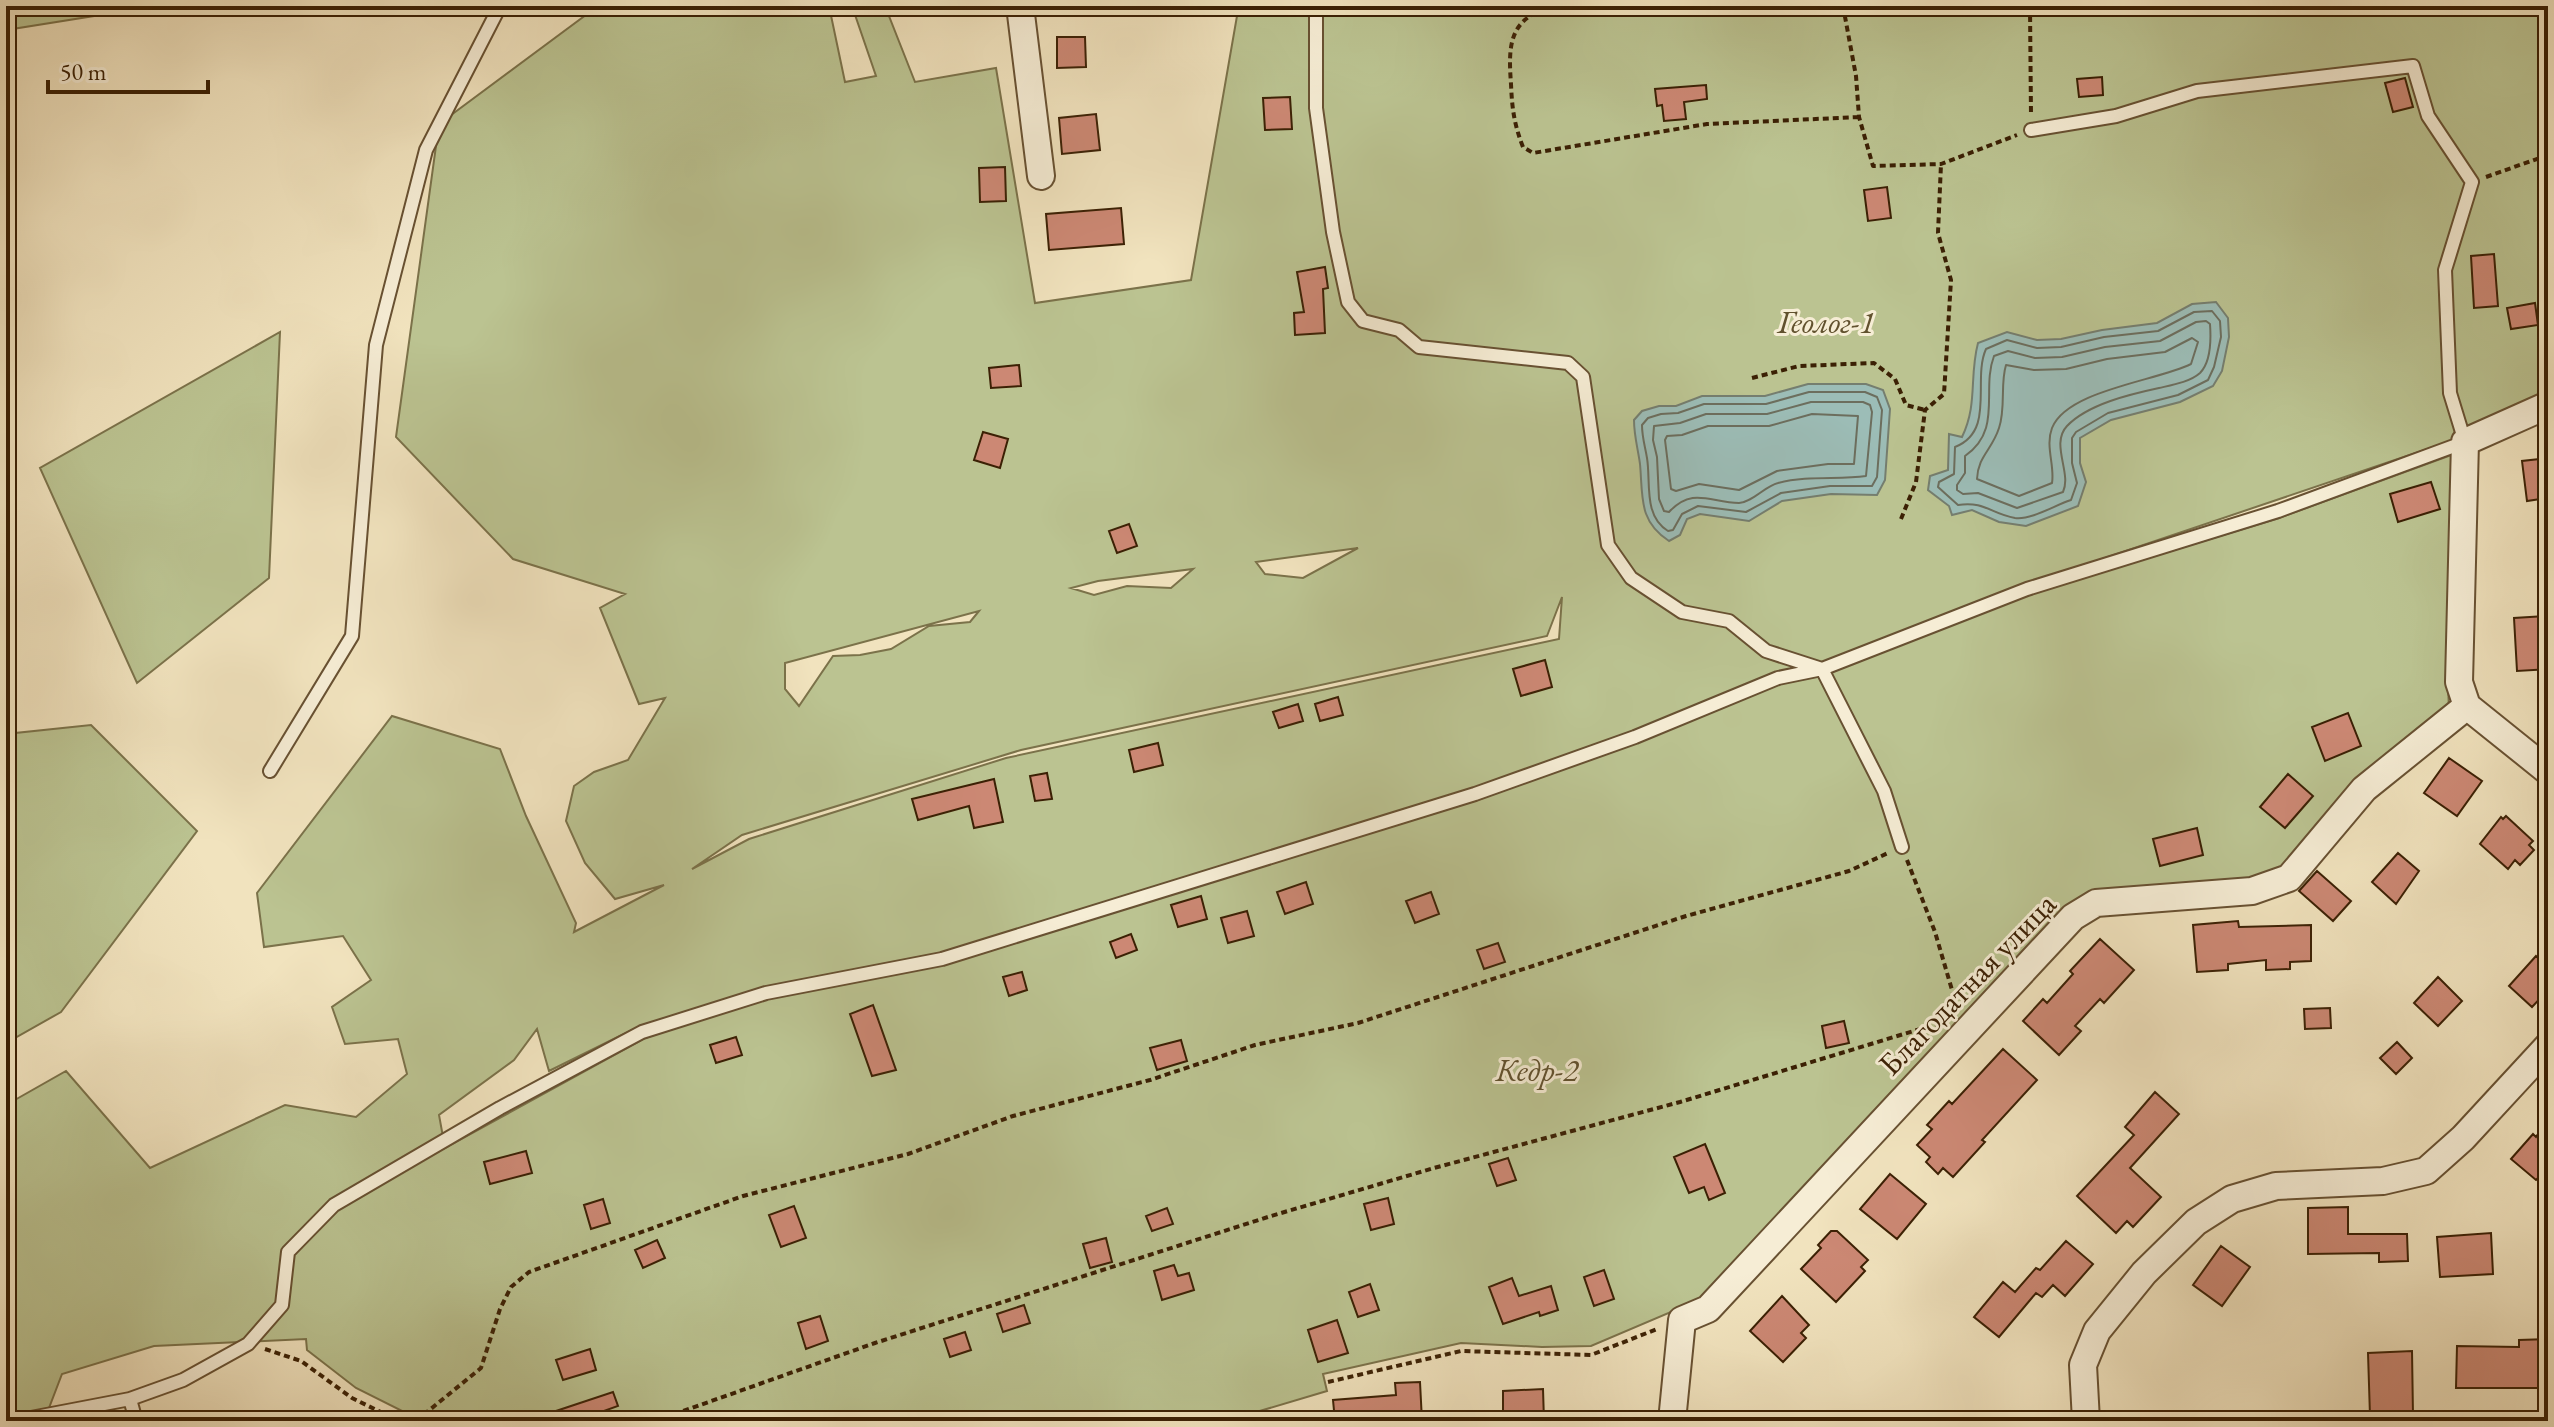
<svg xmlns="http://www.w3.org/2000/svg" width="2554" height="1427" font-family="'EB Garamond',serif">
	<rect width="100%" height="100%" fill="#f1e3be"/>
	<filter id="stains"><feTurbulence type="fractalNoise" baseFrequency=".0025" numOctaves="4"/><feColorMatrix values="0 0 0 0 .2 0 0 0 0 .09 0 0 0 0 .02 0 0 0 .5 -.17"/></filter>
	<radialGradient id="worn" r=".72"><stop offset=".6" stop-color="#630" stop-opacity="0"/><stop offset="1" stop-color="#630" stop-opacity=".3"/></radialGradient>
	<path fill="#bbc391" stroke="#7b724a" stroke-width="2" fill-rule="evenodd" d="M6,6H157L6,30Z
		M598,6H829L845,82L876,76L852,6H885L915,82L996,68L1035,303L1191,280L1237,16L1235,6H2548V399L2460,438L2025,585L1819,664L1473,789L941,953L765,987L640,1026L549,1071L537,1029L514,1060L439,1115L445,1148L645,1038L768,998L943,964L1477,800L1637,742L1779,684L1824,675L2029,594L2279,518L2454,454L2448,685L2449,710L2284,870L2250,882L2094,897L1704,1298L1591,1346L1542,1347L1461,1343L1323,1374L1327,1391L1226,1421H422L356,1388L307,1350L306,1339L154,1346L62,1374L44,1421H6V1105L66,1071L150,1168L285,1105L356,1117L407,1074L398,1039L345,1044L332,1007L371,980L343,936L264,947L257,893L392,716L500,749L526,816L576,923L574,932L664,885L615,899L585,863L566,821L574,786L594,772L628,760L665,698L639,704L600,608L625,594L513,559L396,437L439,124ZM1358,548L1303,578L1265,574L1256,562ZM1193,569L1171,588L1127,586L1094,595L1071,588L1098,581ZM1562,597L1559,639L1006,758L749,839L692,869L742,835L1021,750L1547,636ZM979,611L970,622L929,626L891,649L860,655L833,656L799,706L785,689V663Z
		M280,332L269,578L137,683L40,468Z
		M91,725L197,831L61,1012L6,1043V734Z"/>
	<path fill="#9cbdb7" stroke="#757e6f" stroke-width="2" d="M2216,302L2228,318L2229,337L2222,371L2213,386L2180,402L2111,420L2080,438V463L2086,482L2078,506L2026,526L1999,522L1972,510L1952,515L1949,506L1928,490L1930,476L1948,470L1949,434L1962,437C1978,404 1969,377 1978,343L2007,332L2037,340L2061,339L2102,330L2157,323L2192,304Z
		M1808,384H1866L1883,390L1890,409L1885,480L1877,495L1831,494L1782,501L1749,521L1700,514L1687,519L1680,535L1669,541C1638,521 1643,496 1640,464C1638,449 1634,436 1634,420L1642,411L1659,406H1676L1702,396H1765Z"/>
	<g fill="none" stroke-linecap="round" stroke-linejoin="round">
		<path stroke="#6c6e5e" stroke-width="2" d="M2212,311L2220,321L2221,337L2214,367L2208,380L2178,395L2108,413L2076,432L2072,438V463L2077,483L2071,500C2055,505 2032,520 2015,518C1991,514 1985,501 1958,505L1938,487L1939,482L1954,474L1955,447C1996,431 1972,380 1986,349L2007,340L2037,348L2061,347L2104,337L2158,331L2194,312Z
			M2206,321L2210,324C2211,338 2211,362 2200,373C2190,382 2172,385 2159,388C2131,394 2088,404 2067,426C2050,444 2072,473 2063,492L2017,508L1978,493L1963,494L1957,490V485L1965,473V456C2003,430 1981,390 1994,356L2008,351L2035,358L2062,357L2105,347L2160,341L2196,322Z
			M2192,338L2198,342L2191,364C2157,381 2067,390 2052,428C2045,446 2055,466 2052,483L2019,496L1977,479C1978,456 1992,450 1999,428C2006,408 2000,384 2006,365L2034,370L2066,369L2107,359L2165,352Z
			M1809,392H1865L1877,397L1882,410L1877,477L1872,486H1830L1781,493L1746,512L1698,506L1682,514L1673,530L1668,531C1643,516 1651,482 1647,458C1645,446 1642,437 1642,425L1648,418L1661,414L1678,413L1704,404H1766Z
			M1811,402H1863L1870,405L1872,412L1866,476C1838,480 1808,475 1778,483C1765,486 1753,502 1739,503C1711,503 1693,486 1669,512L1664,511L1659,499L1657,457L1653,440L1654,426L1680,423L1706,414H1767Z
			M1812,414L1858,416L1854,464H1828L1777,471L1739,490L1699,484L1676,491L1671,489L1665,440L1667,436L1682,435L1708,426H1769Z"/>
	</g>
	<path fill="#cc8874" stroke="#3b2004" stroke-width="2" d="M1057,37H1085L1086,67L1057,68Z
		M2102,77L2103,95L2079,97L2077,79Z
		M2405,78L2413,107L2393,112L2385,83Z
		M1706,85L1707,99L1684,102L1686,119L1664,121L1662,105L1657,106L1655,89Z
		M1290,97L1292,129L1265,130L1263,98Z
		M1096,114L1100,150L1062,154L1059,118Z
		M1005,167L1006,201L980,202L979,168Z
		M1887,187L1891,218L1868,221L1864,190Z
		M1121,208L1124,244L1049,250L1046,214Z
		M2494,254L2498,306L2474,308L2471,256Z
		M1325,267L1328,288L1323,289L1325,333L1295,335L1294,313L1304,312L1297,272Z
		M2535,303L2538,325L2511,329L2507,308Z
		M1019,365L1021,386L991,388L989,368Z
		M983,432L1008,439L1000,468L974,460Z
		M2548,458V498L2527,501L2522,461Z
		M2431,482L2440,509L2398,522L2390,494Z
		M1129,524L1137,546L1117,553L1109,531Z
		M2548,616V669L2517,671L2514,618Z
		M1545,660L1552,687L1521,696L1513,669Z
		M1338,697L1343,715L1320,721L1315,704Z
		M1298,704L1303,721L1279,728L1273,712Z
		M2348,713L2361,746L2325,761L2312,727Z
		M1158,743L1163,765L1134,772L1129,750Z
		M2449,758L2482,781L2457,816L2424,793Z
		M1047,773L1052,799L1035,801L1030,776Z
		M2288,774L2313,796L2285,828L2260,807Z
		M994,779L1003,822L974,828L969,806L918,820L912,799Z
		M2506,816L2533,841L2529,845L2534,850L2520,865L2515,860L2508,869L2480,844L2501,817L2503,819Z
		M2197,828L2203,855L2160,866L2153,839Z
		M2398,853L2419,871L2396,904L2372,882Z
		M2317,871L2351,901L2333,921L2299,891Z
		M1306,882L1313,904L1285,914L1277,892Z
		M1431,892L1439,914L1415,923L1406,901Z
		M1201,896L1207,919L1178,927L1171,905Z
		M1247,911L1254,936L1228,943L1221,918Z
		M2238,921L2239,927L2311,925V961L2290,962V969L2266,970V960L2228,964V970L2197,972L2193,925Z
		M1131,934L1137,950L1116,958L1110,942Z
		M2100,939L2134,970L2104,1003L2100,999L2075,1026L2081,1031L2059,1055L2023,1021L2043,999L2047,1003L2073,974L2070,971Z
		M1498,943L1505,962L1484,969L1477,950Z
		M2536,956L2548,967V990L2532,1007L2509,986Z
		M1022,972L1027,990L1009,996L1003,977Z
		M2438,977L2462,1001L2438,1026L2414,1003Z
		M873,1005L896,1070L872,1076L850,1014Z
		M2330,1008L2331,1028L2305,1029L2304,1009Z
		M1844,1021L1849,1043L1826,1048L1822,1026Z
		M736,1037L742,1055L716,1063L710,1045Z
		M1181,1040L1187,1061L1157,1070L1150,1048Z
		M2397,1042L2412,1058L2396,1074L2380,1058Z
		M2003,1049L2037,1080L1982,1140L1985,1142L1953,1177L1943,1168L1938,1174L1926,1162L1930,1157L1917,1145L1932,1129L1927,1125L1949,1101L1952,1104Z
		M2155,1092L2179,1114L2130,1168L2161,1197L2133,1227L2127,1221L2116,1233L2077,1196L2134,1135L2125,1127Z
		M2533,1134L2536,1137L2538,1134L2548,1142V1186L2538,1178L2536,1180L2511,1159Z
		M1705,1144L1725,1193L1709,1200L1704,1187L1689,1193L1674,1157Z
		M526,1151L532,1173L490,1184L484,1162Z
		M1508,1158L1516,1180L1497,1186L1489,1164Z
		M1890,1174L1926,1204L1897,1239L1860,1209Z
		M1388,1198L1394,1224L1371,1230L1364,1204Z
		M603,1199L610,1223L591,1229L584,1205Z
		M794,1206L806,1238L781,1247L769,1215Z
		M2348,1207V1234H2407L2408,1261L2379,1262V1253L2308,1254V1208Z
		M1167,1208L1173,1224L1152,1231L1146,1216Z
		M1831,1231H1837L1868,1260L1861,1267L1865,1271L1836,1302L1801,1269L1821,1248L1818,1245Z
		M2491,1233L2493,1274L2440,1277L2437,1237Z
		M1106,1238L1112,1262L1090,1268L1083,1244Z
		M657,1240L665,1258L643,1268L635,1250Z
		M2066,1241L2093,1264L2065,1296L2053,1285L2042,1297L2036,1293L1999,1337L1974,1317L2003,1282L2015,1292L2036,1268L2040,1270Z
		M2221,1246L2250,1267L2222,1306L2193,1285Z
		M1174,1265L1178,1276L1189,1273L1194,1290L1162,1300L1154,1271Z
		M1604,1270L1614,1299L1594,1306L1584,1277Z
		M1512,1278L1519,1296L1551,1286L1558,1310L1540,1316L1539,1312L1503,1324L1489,1287Z
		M1370,1284L1379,1310L1358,1317L1349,1292Z
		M1782,1296L1809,1325L1801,1333L1806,1338L1783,1362L1750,1331Z
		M1024,1305L1030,1323L1003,1332L997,1314Z
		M820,1316L828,1341L806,1349L798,1323Z
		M1337,1320L1348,1353L1318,1362L1308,1330Z
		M965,1332L971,1350L950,1357L944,1339Z
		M2548,1339V1388H2456L2457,1346L2519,1347V1340Z
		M590,1349L596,1370L563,1380L556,1360Z
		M2412,1351L2413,1415L2370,1416L2368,1353Z
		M1420,1382L1422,1421H1335L1333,1400L1396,1395L1395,1383Z
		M1543,1389L1544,1421H1503V1391Z
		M613,1392L618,1406L576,1421H536L535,1418Z"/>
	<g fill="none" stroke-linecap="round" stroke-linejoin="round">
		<g stroke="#685132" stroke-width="16">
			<path id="lane" d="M1316,6V108L1333,232L1348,302L1363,321L1399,330L1419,347L1568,363L1583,377L1608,545L1631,578L1682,612L1729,621L1766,651L1822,669L1884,791L1902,847
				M270,771L352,636L376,345L426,150L500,6
				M130,1399L136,1421
				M15,1421L130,1399L183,1380L248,1344L282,1305L288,1252L334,1205L500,1108L642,1032L766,993L942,959L1475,794L1635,737L1778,678L1822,669L2027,589L2278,511L2465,442L2450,393L2445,270L2472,182L2428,116L2413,66L2197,91L2116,116L2031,130"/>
		</g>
		<g stroke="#685132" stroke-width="30">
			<path id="street" d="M1020,6L1041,176
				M2467,706L2459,682L2465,442L2548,405
				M2467,706L2548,771
				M1672,1421L1682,1320L1708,1309L2073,917L2096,903L2252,891L2289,878L2364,789L2467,706
				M2086,1421L2083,1365L2097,1331L2144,1273L2196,1222L2232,1199L2276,1186L2383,1181L2426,1171L2463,1138L2548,1046"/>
		</g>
		<path stroke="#3b2004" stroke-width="4" stroke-dasharray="6 4" stroke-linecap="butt" d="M1555,6C1509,17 1508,44 1511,84C1512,108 1514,124 1523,147L1533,153L1707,124L1859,117
			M1843,6L1856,76L1859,117L1873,166L1941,164L2017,135
			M2030,6L2031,116
			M2486,177L2548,155
			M1752,378L1799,366L1874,363L1895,379L1906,405L1925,410
			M1901,519L1916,482L1925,410L1944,394L1951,280L1938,233L1941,164
			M1907,860L1935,932L1957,1007
			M265,1349L301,1361L352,1398L399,1421
			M1328,1382L1461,1351L1591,1355L1657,1329
			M416,1421L481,1368L500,1309L511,1287L529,1272L743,1196L908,1154L1013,1116L1150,1080L1255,1045L1358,1023L1686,916L1849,871L1888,853
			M655,1421L875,1343L1271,1216L1434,1168L1680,1102L1940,1023"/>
		<use href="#lane" stroke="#f6edd5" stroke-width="12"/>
		<use href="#street" stroke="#f6edd5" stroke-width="26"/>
	</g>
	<g text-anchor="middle" stroke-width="6" stroke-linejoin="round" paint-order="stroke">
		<g font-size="32" font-style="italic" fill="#61512e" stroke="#f6edd5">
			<text x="1826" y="333">Геолог-1</text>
			<text x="1537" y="1081">Кедр-2</text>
		</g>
		<g font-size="32" fill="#3b2004" stroke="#f6edd5">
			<text transform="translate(1967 984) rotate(-46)" y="11">Благодатная улица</text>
		</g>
	</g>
	<rect width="2554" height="1427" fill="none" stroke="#f1e3be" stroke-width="32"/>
	<rect x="8" y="8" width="2538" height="1411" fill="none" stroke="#3b2004" stroke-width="4"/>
	<rect x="16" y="16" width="2522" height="1395" fill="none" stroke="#3b2004" stroke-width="2"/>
	<path d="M48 80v12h160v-12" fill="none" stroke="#3b2004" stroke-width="4"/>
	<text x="60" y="80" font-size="24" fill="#3b2004" stroke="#f6edd5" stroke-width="6" paint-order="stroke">50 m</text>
	<rect width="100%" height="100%" filter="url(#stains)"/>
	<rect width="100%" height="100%" fill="url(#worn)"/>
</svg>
